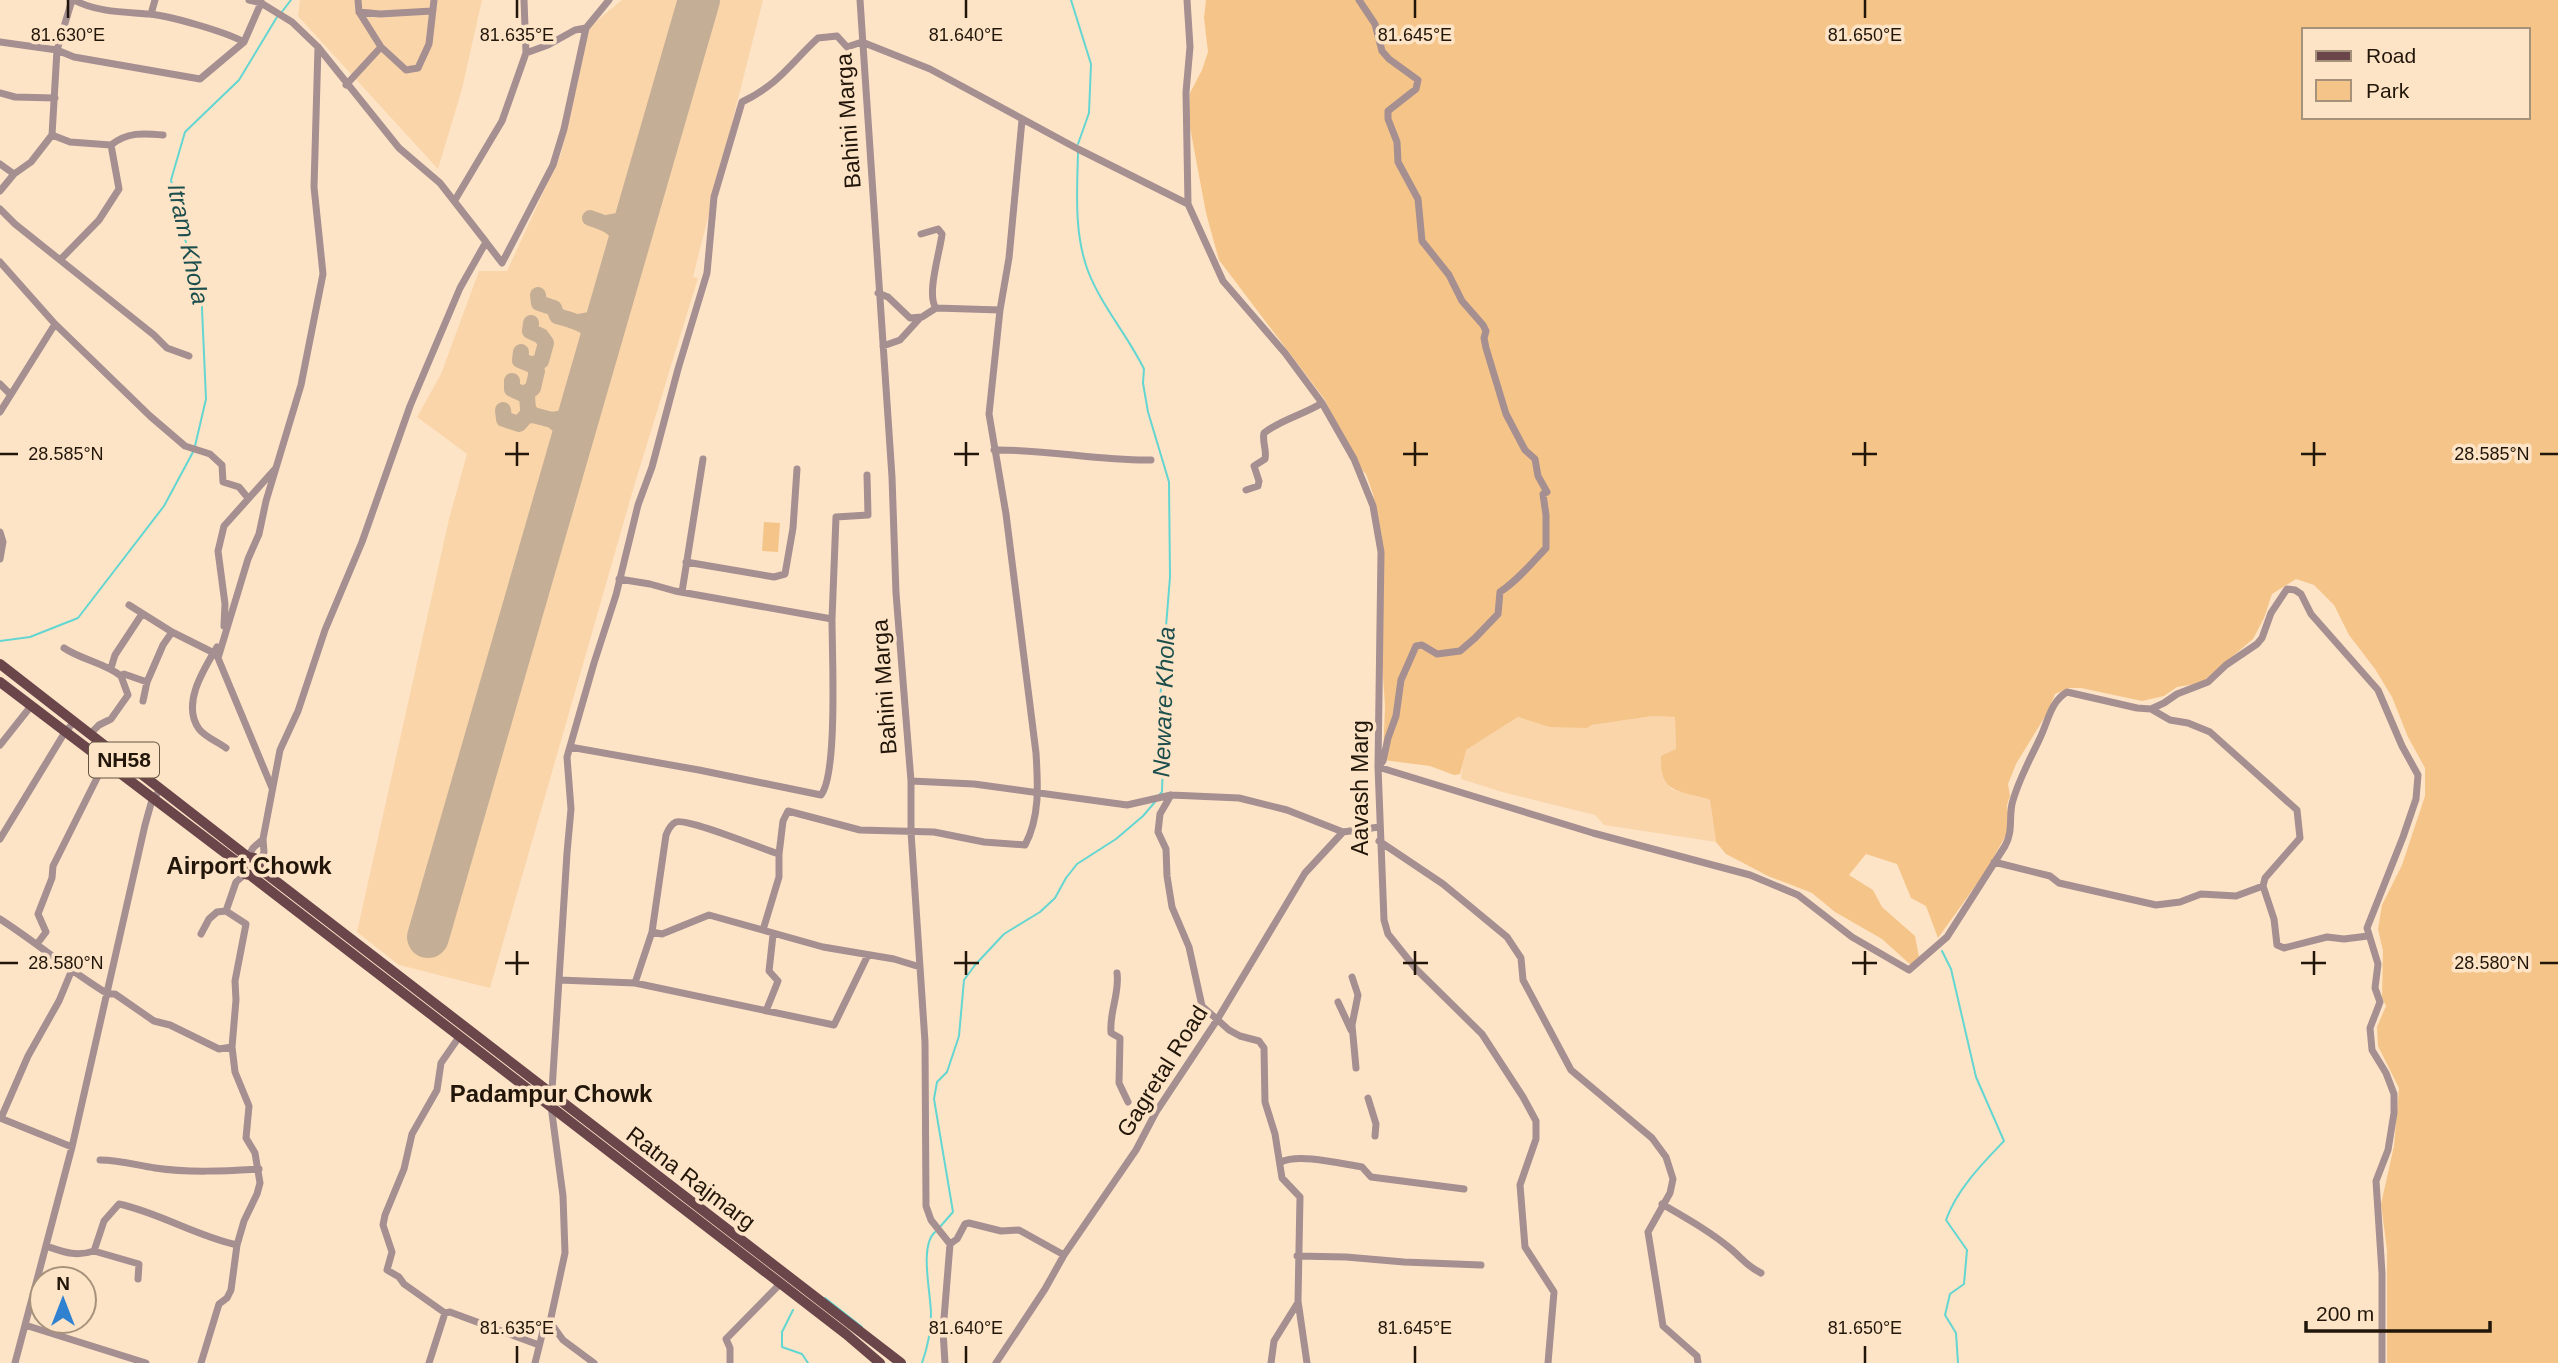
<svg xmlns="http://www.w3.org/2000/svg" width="2558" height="1363" font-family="Arial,sans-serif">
	<rect width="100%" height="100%" fill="#fee4c7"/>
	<path fill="#fad5aa" d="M300,0H482L462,89L438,169L298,16Z
		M622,0H763L693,277L698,278L635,483L490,988L399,965L357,932L449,519L467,454L417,417L441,374L479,271H507L561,154L588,28Z
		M1653,716L1675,717L1676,749L1671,789L1710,800L1716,842L1604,825L1595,815L1502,792L1461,779L1463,755L1466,750L1518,717L1538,723L1587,728L1592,725Z"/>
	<path fill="#f5c489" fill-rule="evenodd" d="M1206,0H2558V1363H2387V1250L2381,1204L2394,1146L2399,1088L2378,1046L2377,1027L2386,1006L2382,997L2383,951L2378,929L2382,905L2402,865L2425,796V768L2408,737L2392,697L2375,669L2349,635L2334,605L2314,585L2296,579L2272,594L2264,618L2253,639L2201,683L2177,687L2164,696L2142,701L2081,688H2069L2055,694L2047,713L2016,764L2008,784L2010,796L2007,805L2009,821L2006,835L1986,871L1938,938L1926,906L1911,898L1897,864L1866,854L1849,875L1873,890L1882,907L1915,936L1919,957L1912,966L1882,939L1835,912L1812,893L1768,876L1726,854L1716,842L1710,800C1681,790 1659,795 1661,756L1676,749L1675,717L1653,716L1592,725L1587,728L1550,727L1518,717L1466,750L1460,774L1454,775L1430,766L1383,760L1385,706L1382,661V550L1373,494L1366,474L1349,458L1340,432L1325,400L1219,260L1206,213L1189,122L1190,93L1202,70L1208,52L1204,18ZM2304,30H2528V117H2304Z
		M764,522L780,523L778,552L762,551Z"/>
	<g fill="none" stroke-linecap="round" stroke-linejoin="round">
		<path stroke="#63d6d1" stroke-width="2" d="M1071,0L1091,64L1089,113L1078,144
			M281,13L291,0
			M1078,153C1077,192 1074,234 1088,271C1101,305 1128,336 1144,369L1143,383L1148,412L1169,482L1170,577L1160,701L1159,743L1163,759L1162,792L1160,794
			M195,446L206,399L201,286L179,222L171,180L185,132L239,80L277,17
			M0,641L30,637L78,618L164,506L193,452
			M1942,951L1951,969L1976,1077L2004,1141C1982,1164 1957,1189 1946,1220L1967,1250L1964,1284L1950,1294L1945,1315L1956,1333L1958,1363
			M939,1228L953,1212L934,1099L937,1082L947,1072L959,1036L964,980L975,965L1004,934L1040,912L1055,898L1066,878L1077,864L1116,839L1143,816L1155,802
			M825,1298L862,1327
			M793,1310L782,1332V1347L802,1354L808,1363
			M922,1363C928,1346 931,1332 931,1314C931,1293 919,1246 935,1232"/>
		<path stroke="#c4ae95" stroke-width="16" d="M590,218C615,226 620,230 625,256
			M607,223L624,220L638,209
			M538,295L539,303L554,308L557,316C580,323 597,325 597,353
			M579,322L596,319L611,304
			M531,323L530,331L541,336L546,343L541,361L532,365
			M521,352L520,360L532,365L537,371L533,388L525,394
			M512,381V389L527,396L528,409L533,415L552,420L565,431L569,450
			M503,410L504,419L519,424L526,416L533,415
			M552,420L571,417L582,405"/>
		<path stroke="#c4ae95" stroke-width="42" d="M428,937L699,0"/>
		<path stroke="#a58f91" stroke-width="7" d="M74,0C96,12 124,12 149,14C171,16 226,32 244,42
			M860,0L892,477L896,593L911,781V832L925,1042L926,1206L931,1220L950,1244L943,1331L945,1363
			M1187,0L1190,47L1186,92L1188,204L1223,281L1285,353L1322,403L1354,459L1373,506L1381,552L1378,767L1384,920L1388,934L1416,969L1482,1034L1523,1097L1536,1121V1139L1520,1185L1525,1247L1554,1292L1548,1363
			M1359,0L1375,24L1382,51L1389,59L1418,80L1416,89L1388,111V119L1397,142L1398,162L1418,199L1422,241L1449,275L1462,301L1483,325L1486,331L1484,338L1486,348L1506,414L1525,450L1535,459L1538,476L1547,492L1543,494L1546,515V548C1532,563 1517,581 1500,592L1498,614L1475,638L1460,651L1437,654L1422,645L1416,646L1401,680L1396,716L1388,738L1383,761L1378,767L1593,833L1750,875L1798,895L1852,937L1909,970L1947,937L2005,846C2013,832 2009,819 2012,804C2018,780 2030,760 2040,738C2048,722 2050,702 2067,692L2137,708L2151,709L2164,703L2177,694L2208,682L2226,665L2257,644L2262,638L2271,613L2287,589L2295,590L2301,594L2311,614L2378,690L2402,746L2418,775L2416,799L2403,837L2367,928L2378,964L2375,988L2380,1002L2370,1028L2372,1050L2386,1073L2394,1094V1113L2388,1150L2376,1181L2382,1273V1363
			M359,12L380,14L432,11
			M151,14L155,0
			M0,42L57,50L74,57L200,79L244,42L261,3L249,0
			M381,47L406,70L418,68L429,44L434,0
			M526,53L548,45L575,30L586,28
			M346,85L381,47L359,12L358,0
			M0,93L15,97L55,98
			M52,135L70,142L111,145C127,132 143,133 163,135
			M0,164L14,174
			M0,191L14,174L31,162L52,135L57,50L72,0
			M455,200L502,121L526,53L524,0
			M0,209L15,224L154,335L167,348L189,356
			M921,234L938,229L942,234C940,252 926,295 936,308L1000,310
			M486,242L502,263L553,165L564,129L586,28L609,0
			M60,260L99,220L119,189L111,145
			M0,262L55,324L150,416L185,446L210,454L222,465L223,482L239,487L248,498
			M878,293L888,297L910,318L922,317L936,308
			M883,346L900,340L920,318
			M0,384L10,394
			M0,412L55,324
			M994,450C1047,449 1098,461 1151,460
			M1246,490L1258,486L1259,481L1254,466L1265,459C1267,450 1262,442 1264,433C1282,419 1303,415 1322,403
			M0,532L3,542L0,559
			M686,562L774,577L785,574L793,528L797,469
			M619,579L650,584L675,591L832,619L836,517L868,515L867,475
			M682,592L703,459
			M224,626L225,604L218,551L224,526L275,469
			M172,632L214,653
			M217,647C204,669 181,704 199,729C205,737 218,742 226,748
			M64,648C82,660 105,663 121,676
			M111,668L115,655L142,614
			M143,701L147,682
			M2151,709L2170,720L2188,723L2210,732L2297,810L2300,838L2265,878L2263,886L2274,919L2277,945L2284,948L2327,937L2344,939L2368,936
			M90,734L99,725L111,719L128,695L121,676L124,674L147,682L163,645L172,632L129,605
			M0,745L31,706
			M570,747L699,770L821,795C838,774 832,652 832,619
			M911,781L974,784L1127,805L1171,795L1239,798L1287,810L1343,832
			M272,788L218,658L248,559L259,534L266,501L301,385L323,274L314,187L318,47
			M1171,795L1160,814L1158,832L1166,849L1167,876L1172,907L1189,947L1202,1006L1229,1030L1240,1036L1259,1041L1264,1048L1265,1102L1275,1134L1282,1178L1300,1197L1298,1301L1307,1363
			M0,839L65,732L74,722
			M1379,841L1443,884L1507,937L1521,958L1523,980L1571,1070L1652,1138L1666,1157L1673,1179L1670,1193L1648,1232L1663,1326L1697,1356L1698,1363
			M248,857L253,848L263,839
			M1994,862L2050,876L2059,883L2156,905L2180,902L2201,894L2236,896L2263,886
			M259,864L264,852L263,839L280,750L298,711L325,630L362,542L410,406L460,288L486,242L440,183L399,148L318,47L292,22L261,3V0
			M0,919C37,943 70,971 108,994H115L154,1021L170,1025L219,1049L232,1047
			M763,930L779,877V854
			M652,932L662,934L709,915L823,947L894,959L920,967
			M201,934L209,919L217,912L226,911
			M37,944L46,932L38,914L52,878L53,866L105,762
			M1117,973C1120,993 1109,1012 1111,1033L1120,1038L1119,1083L1128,1102
			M1352,977L1358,995L1352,1025L1356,1068
			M559,980L635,983L834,1025L868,955
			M635,983L652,932L666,835C668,830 671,824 676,822C688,818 762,849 779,854L783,821L788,811L860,830L934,832L984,842L1025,845C1040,817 1038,785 1036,753L1006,514L989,414L1000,310L1009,258L1022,120
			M1338,1002L1351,1030
			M766,1011L778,981L769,971L773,935
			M1368,1098L1376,1124L1375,1136
			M0,1118L72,1147
			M1,1118L28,1056L59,1001L71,972
			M100,1160C119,1160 136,1165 155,1168C189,1173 225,1171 259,1169
			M1281,1162C1299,1153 1342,1164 1362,1167L1371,1177L1464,1189
			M1662,1204C1686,1218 1711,1232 1731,1249C1744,1260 1745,1265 1761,1273
			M950,1244L957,1239L965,1224L969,1223L1001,1231L1019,1230L1064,1255
			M46,1246C64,1252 75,1257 94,1251L104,1221L119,1204C160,1213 196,1236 237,1245
			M94,1251L139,1264L138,1279
			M1297,1256L1346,1257L1404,1262L1481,1265
			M445,1313L450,1312L539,1345
			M550,1322L563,1340L594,1363
			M25,1325L146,1363
			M15,1363L72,1147L145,825L152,800L161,789
			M201,1363L219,1304L227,1298L231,1290L237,1245L244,1221L257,1194L260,1183L255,1153L246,1138L249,1106L235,1072L232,1047L236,1000L235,981L246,924L226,911L236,882L245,874
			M429,1363L445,1313L404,1284L399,1277L387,1270L392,1252L383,1225L385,1215L404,1169L412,1134L437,1090L441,1063L459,1037
			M535,1363L543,1331L550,1322L565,1253L563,1196L551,1106L567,853L571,809L567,757L594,663L616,595L638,505L652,467L678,369L707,273L714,197L742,102C779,84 789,65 818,38L837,36L847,47L862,42L930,69L1078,149L1188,204
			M730,1363V1348L726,1339L779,1285
			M996,1363L1045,1289L1064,1255L1136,1150L1156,1112L1217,1020L1305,873L1343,832L1379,827
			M1271,1363L1274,1341L1297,1304"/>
		<path stroke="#6a464b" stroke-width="10" d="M0,664L248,857L254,858L259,864L257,871
			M0,682L241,865
			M248,857L243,860L241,865L245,874L250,875L846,1334L880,1363
			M259,868L901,1363"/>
	</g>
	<path fill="none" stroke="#211609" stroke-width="2.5" d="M68,0V18M517,0V18M966,0V18M1415,0V18M1865,0V18M517,442V466M966,442V466M1415,442V466M1865,442V466M2314,442V466M0,454H18M505,454H529M954,454H979M1403,454H1428M1852,454H1877M2301,454H2326M2540,454H2558M517,951V975M966,951V975M1415,951V975M1865,951V975M2314,951V975M0,963H18M505,963H529M954,963H979M1403,963H1428M1852,963H1877M2301,963H2326M2540,963H2558M517,1346V1363M966,1346V1363M1415,1346V1363M1865,1346V1363"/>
	<g text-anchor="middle" stroke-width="7" stroke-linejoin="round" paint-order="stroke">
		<rect fill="#fee4c7" stroke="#635442" stroke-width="2" x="89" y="742.5" width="70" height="35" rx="5"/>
		<g font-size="21" font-weight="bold" fill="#211609">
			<text x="124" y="767">NH58</text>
		</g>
		<g font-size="23" fill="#211609" stroke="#fee4c7">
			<text transform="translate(848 121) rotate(-94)" y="8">Bahini Marga</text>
			<text transform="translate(884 687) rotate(-94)" y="8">Bahini Marga</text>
			<text transform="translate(1360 788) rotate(-90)" y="8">Aavash Marg</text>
			<text transform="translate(1162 1071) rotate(-58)" y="8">Gagretal Road</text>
			<text transform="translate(691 1178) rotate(37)" y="8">Ratna Rajmarg</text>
		</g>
		<g font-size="24" font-style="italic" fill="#1b4e4c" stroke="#fee4c7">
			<text transform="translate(188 244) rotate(78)" y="8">Itram Khola</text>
			<text transform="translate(1164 702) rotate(-88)" y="8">Neware Khola</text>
		</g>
		<g font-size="24" font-weight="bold" fill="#211609" stroke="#fee4c7">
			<text x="249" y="874">Airport Chowk</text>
			<text x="551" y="1102">Padampur Chowk</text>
		</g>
	</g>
	<g font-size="18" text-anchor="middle" fill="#211609" stroke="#fee4c7" stroke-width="7" stroke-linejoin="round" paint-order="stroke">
		<text x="68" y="41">81.630°E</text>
		<text x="517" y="41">81.635°E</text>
		<text x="966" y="41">81.640°E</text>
		<text x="1415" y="41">81.645°E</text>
		<text x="1865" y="41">81.650°E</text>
		<text x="66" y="460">28.585°N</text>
		<text x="2492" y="460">28.585°N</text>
		<text x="66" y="969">28.580°N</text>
		<text x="2492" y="969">28.580°N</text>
		<text x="517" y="1334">81.635°E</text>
		<text x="966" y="1334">81.640°E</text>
		<text x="1415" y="1334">81.645°E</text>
		<text x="1865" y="1334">81.650°E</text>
	</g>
	<rect x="2302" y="28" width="228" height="91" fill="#fee4c7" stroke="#a6927b" stroke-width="2"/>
	<rect x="2316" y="51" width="35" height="10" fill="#6a464b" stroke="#a6927b" stroke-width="2"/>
	<text x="2366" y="63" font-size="21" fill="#211609">Road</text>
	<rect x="2316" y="80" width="35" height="21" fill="#f5c489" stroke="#a6927b" stroke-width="2"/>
	<text x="2366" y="98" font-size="21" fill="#211609">Park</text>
	<g transform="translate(63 1300)"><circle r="33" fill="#fee4c7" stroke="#a6927b" stroke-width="2"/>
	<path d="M0-5L12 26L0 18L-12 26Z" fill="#3082d1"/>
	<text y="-10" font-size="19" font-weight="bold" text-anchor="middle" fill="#211609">N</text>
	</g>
	<path d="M2306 1321v10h184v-10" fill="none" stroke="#211609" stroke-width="3.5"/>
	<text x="2316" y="1321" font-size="21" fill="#211609" stroke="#fee4c7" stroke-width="5" paint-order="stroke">200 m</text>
</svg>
